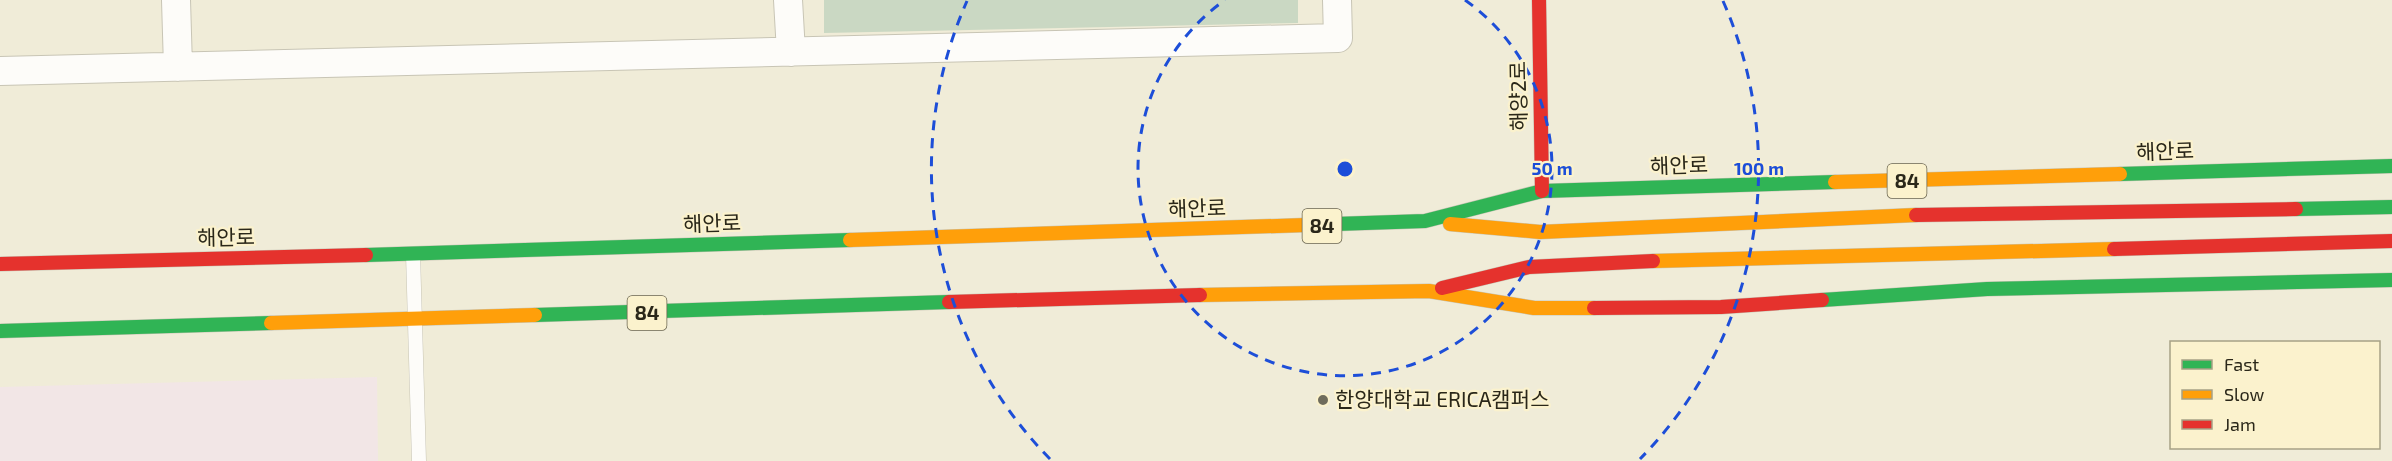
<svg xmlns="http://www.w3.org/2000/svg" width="2392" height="461" font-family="'Exo 2','Noto Sans KR',sans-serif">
	<rect width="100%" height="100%" fill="#f0ecd8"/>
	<path fill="#f2e6e6" d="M377,377L378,461H0V387Z"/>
	<path fill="#cad8c3" d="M824,0H1298V23L824,33Z"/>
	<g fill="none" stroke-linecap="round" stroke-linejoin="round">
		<g stroke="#c8c5b5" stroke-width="15">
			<path id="lane" d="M413,254L419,461"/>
		</g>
		<g stroke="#c8c5b5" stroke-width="30">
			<path id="street" d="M176,0L178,67
				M788,0L791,52
				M0,71L1338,38L1337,0"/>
		</g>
		<g stroke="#c8c5b5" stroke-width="15">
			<path id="fast" d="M2120,174L2392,166
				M2296,209L2392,207
				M1335,224L1425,221L1542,191L1835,182
				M366,255L850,240
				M1822,300L1987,289L2392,280
				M535,315L949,302
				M0,331L271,323"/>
		</g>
		<g stroke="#c8c5b5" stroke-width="15">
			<path id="slow" d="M1835,182L2120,174
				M1450,224L1540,232L1916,215
				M850,240L1335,224
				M1653,261L2114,249
				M1200,295L1429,291L1534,308H1594
				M271,323L535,315"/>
		</g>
		<g stroke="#c8c5b5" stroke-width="15">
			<path id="jam" d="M1539,0L1542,191
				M1916,215L2296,209
				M2114,249L2392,241
				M0,264L366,255
				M1442,288L1529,267L1653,261
				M949,302L1200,295
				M1594,308L1721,307L1822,300"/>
		</g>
		<use href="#lane" stroke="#fdfcf9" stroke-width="14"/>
		<use href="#street" stroke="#fdfcf9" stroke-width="28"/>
		<use href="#fast" stroke="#30b455" stroke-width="14"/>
		<use href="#slow" stroke="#ff9f0a" stroke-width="14"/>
		<use href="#jam" stroke="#e5322d" stroke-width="14"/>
	</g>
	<g fill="none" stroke="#1d4ed8" stroke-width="3" stroke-dasharray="10 8">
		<path d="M1465 0A207 207 0 1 1 1225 0"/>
		<path d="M1050 459A414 414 0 0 1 967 1M1723 1A414 414 0 0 1 1640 459"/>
	</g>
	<circle fill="#6f6c5c" stroke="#fbf2cd" stroke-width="2" cx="1323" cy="400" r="6"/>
	<g text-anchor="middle" stroke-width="4.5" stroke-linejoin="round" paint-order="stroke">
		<g fill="#fbf2cd" stroke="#69644f" stroke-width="1.5">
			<rect x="1887.5" y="164" width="39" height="34" rx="4.5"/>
			<rect x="1302.5" y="209" width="39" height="34" rx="4.5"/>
			<rect x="627.5" y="296" width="39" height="34" rx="4.5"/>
		</g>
		<g font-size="20" font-weight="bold" fill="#2a2719">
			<text x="1907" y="188">84</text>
			<text x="1322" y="233">84</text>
			<text x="647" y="320">84</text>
		</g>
		<g font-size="21" fill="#2a2719" stroke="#fbf2cd">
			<text transform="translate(1519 96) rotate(-91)" y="7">해양2로</text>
			<text transform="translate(2165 152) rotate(-2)" y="7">해안로</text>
			<text transform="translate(1679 166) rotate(-2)" y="7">해안로</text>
			<text transform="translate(1197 209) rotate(-2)" y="7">해안로</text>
			<text transform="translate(712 224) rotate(-2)" y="7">해안로</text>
			<text transform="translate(226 238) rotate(-1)" y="7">해안로</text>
		</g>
		<g font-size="21" fill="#2a2719" stroke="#fbf2cd" text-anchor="start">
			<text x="1335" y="407">한양대학교 ERICA캠퍼스</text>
		</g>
	</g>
	<circle cx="1345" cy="169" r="9" fill="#1d4ed8" stroke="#fbf2cd" stroke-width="3"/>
	<g font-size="18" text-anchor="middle" font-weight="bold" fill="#1d4ed8" stroke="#fbf2cd" stroke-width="4.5" stroke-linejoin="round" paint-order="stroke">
		<text x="1552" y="175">50 m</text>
		<text x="1759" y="175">100 m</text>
	</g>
	<rect x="2170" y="341" width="210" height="108" fill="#fbf2cd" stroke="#a7a185" stroke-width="1.5"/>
	<rect x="2182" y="360" width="30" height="9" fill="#30b455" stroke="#a7a185" stroke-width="1.5"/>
	<text x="2224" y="371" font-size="18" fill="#2a2719">Fast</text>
	<rect x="2182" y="390" width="30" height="9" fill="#ff9f0a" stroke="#a7a185" stroke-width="1.5"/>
	<text x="2224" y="401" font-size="18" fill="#2a2719">Slow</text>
	<rect x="2182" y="420" width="30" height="9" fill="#e5322d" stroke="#a7a185" stroke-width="1.5"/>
	<text x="2224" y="431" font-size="18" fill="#2a2719">Jam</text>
</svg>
